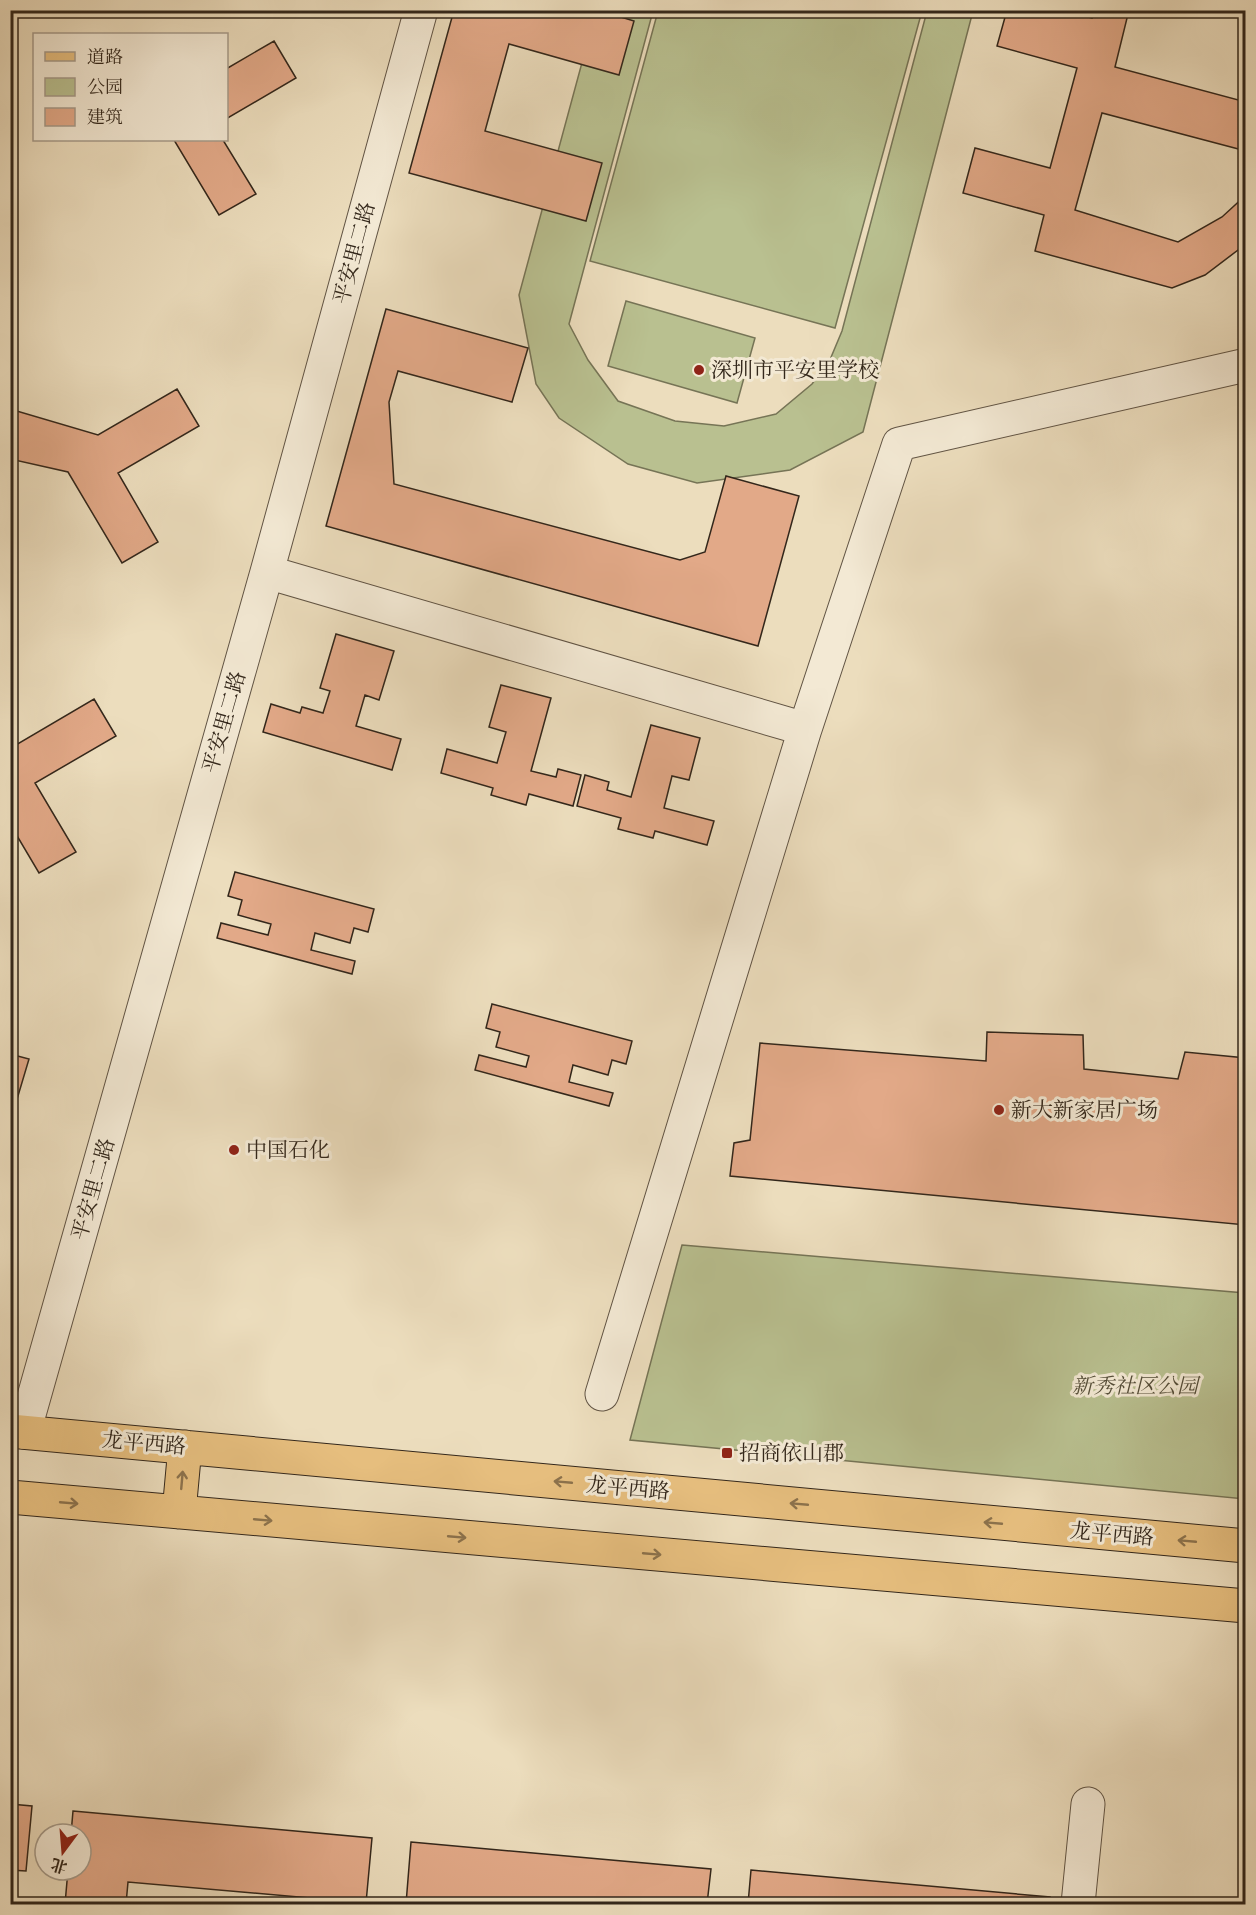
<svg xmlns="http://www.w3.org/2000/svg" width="1256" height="1915" font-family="Cardo,'Noto Serif SC',serif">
	<rect width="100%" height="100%" fill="#ecddbd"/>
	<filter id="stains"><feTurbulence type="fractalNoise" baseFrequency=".00333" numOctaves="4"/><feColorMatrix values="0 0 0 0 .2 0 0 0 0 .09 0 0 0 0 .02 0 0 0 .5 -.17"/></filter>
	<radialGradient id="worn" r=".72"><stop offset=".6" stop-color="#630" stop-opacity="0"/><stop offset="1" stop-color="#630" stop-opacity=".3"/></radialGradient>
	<path fill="#b9c090" stroke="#767456" stroke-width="1.5" d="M596,11H653L569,324L588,360L618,401L675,421L724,426L776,414L812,384L829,362L842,331L927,11H973L863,432L790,470L697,483L628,464L559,418L536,384L519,295Z
		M658,11H922L835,328L590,261Z
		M626,301L755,338L737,403L608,366Z
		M682,1245L1245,1293V1499L630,1440Z"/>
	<path fill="#e2a988" stroke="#33271b" stroke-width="1.5" d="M454,10H598L634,21L619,75L509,44L485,131L602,163L586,221L409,173Z
		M1007,10H1063L1092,18L1094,10H1129L1115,67L1246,102V151L1102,113L1075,210L1178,242L1222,217L1246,195V244L1205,275L1172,288L1035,251L1044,215L963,193L975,148L1050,168L1077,68L997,46Z
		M274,41L296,78L226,119V69Z
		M174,140H223L256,194L219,215Z
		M386,309L528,348L512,402L398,371L389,402L394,484L680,560L705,552L726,476L799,496L758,646L326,526Z
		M177,389L199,426L118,473L158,542L122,563L68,472L10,459V409L98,435Z
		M336,634L394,651L379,700L365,695L356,726L401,739L392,770L263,732L271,704L300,713L302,707L323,713L330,691L320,688Z
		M501,685L551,698L531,771L556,777L558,769L581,775L573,806L529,794L526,805L491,795L493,788L441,773L447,749L497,763L506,732L489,727Z
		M94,699L116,736L35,783L76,852L39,873L10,824V743L16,745Z
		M651,725L700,738L689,780L672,776L664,808L714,821L707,845L655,831L653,838L618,829L621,818L577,806L585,775L609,782L607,790L631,797Z
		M235,872L374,909L368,932L354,928L350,943L315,933L311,950L355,961L352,974L217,938L221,923L268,935L271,924L238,915L242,900L228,896Z
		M492,1004L632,1041L626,1064L612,1060L608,1075L573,1065L569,1082L613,1093L609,1106L475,1070L479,1055L526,1067L529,1056L496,1047L500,1032L486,1028Z
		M987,1032L1083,1035L1084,1069L1178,1079L1185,1052L1246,1058V1225L730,1176L734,1143L750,1140L760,1043L986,1061Z
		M10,1054L29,1059L15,1106L10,1104Z
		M10,1804L32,1806L26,1871L10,1870Z
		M73,1811L372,1838L366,1903L128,1882L126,1904H65L68,1870H81V1834H71Z
		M411,1842L711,1869L707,1904H406Z
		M751,1870L1050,1897V1904H748Z"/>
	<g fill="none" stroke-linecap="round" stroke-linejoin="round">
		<g stroke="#615444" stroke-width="35">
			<path id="minor" d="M267,572L805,729
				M602,1394L805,729L899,444L1246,365
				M24,1432L267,572L421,10
				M1078,1904L1088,1804"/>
		</g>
		<g stroke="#33271b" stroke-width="35">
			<path id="major" d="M10,1431L1246,1546
				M10,1497L1246,1606
				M179,1512L185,1447"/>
		</g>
		<use href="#minor" stroke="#f3e9d4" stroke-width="33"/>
		<use href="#major" stroke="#e6be7e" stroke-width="33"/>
	</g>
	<defs><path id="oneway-shaft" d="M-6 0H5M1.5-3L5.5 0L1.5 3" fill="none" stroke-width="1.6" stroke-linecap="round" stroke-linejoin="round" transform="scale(1.5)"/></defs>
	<g stroke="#8c724c">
		<use href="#oneway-shaft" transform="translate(182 1480) rotate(-85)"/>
		<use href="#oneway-shaft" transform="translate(563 1482) rotate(-175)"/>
		<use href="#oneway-shaft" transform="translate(69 1503) rotate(5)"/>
		<use href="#oneway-shaft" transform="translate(799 1504) rotate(-175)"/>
		<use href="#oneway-shaft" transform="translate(263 1520) rotate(5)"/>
		<use href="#oneway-shaft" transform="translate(993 1523) rotate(-175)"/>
		<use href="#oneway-shaft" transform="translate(457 1537) rotate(5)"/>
		<use href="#oneway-shaft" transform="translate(1187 1541) rotate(-175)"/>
		<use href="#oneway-shaft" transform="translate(652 1554) rotate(5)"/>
	</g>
	<g fill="#8f2418" stroke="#f3e9d4" stroke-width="2">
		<circle cx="699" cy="370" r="6"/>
		<circle cx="999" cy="1110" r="6"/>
		<circle cx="234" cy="1150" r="6"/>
		<rect x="721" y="1447" width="12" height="12" rx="3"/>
	</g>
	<g text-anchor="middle" stroke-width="6" stroke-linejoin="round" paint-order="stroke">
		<g font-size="21" fill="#33271b" stroke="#f3e9d4">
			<text transform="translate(354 253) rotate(-75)" y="7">平安里二路</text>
			<text transform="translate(224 722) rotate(-74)" y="7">平安里二路</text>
			<text transform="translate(93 1189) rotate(-74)" y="7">平安里二路</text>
			<text transform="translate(144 1443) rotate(5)" y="7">龙平西路</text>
			<text transform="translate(628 1488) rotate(5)" y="7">龙平西路</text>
			<text transform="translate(1112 1534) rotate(5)" y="7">龙平西路</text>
		</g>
		<g font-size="21" fill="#33271b" stroke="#f3e9d4" text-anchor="start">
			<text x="711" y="377">深圳市平安里学校</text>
			<text x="1011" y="1117">新大新家居广场</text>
			<text x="246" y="1157">中国石化</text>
			<text x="739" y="1460">招商依山郡</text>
		</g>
		<g font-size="21" font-style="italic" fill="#544d38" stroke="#f3e9d4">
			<text x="1135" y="1393">新秀社区公园</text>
		</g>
	</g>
	<rect width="1256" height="1915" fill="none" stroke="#ecddbd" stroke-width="36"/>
	<rect x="12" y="12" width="1232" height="1891" fill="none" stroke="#33271b" stroke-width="3"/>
	<rect x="18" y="18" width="1220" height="1879" fill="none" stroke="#33271b" stroke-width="1.5"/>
	<rect x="33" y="33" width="195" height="108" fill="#f3e9d4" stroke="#a69b8a" stroke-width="1.5"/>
	<rect x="45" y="52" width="30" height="9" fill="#e6be7e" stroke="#a69b8a" stroke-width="1.5"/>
	<text x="87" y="63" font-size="18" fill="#33271b">道路</text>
	<rect x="45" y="78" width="30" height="18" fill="#b9c090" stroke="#a69b8a" stroke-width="1.5"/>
	<text x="87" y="93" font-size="18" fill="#33271b">公园</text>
	<rect x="45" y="108" width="30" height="18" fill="#e2a988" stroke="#a69b8a" stroke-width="1.5"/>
	<text x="87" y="123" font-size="18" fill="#33271b">建筑</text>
	<g transform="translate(63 1852) rotate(196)"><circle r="28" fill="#f3e9d4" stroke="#a69b8a" stroke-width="1.5"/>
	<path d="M0-4.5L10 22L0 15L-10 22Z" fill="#8f2418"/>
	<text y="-9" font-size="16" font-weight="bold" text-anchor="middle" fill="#33271b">北</text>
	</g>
	<rect width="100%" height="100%" filter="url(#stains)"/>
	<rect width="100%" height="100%" fill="url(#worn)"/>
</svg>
